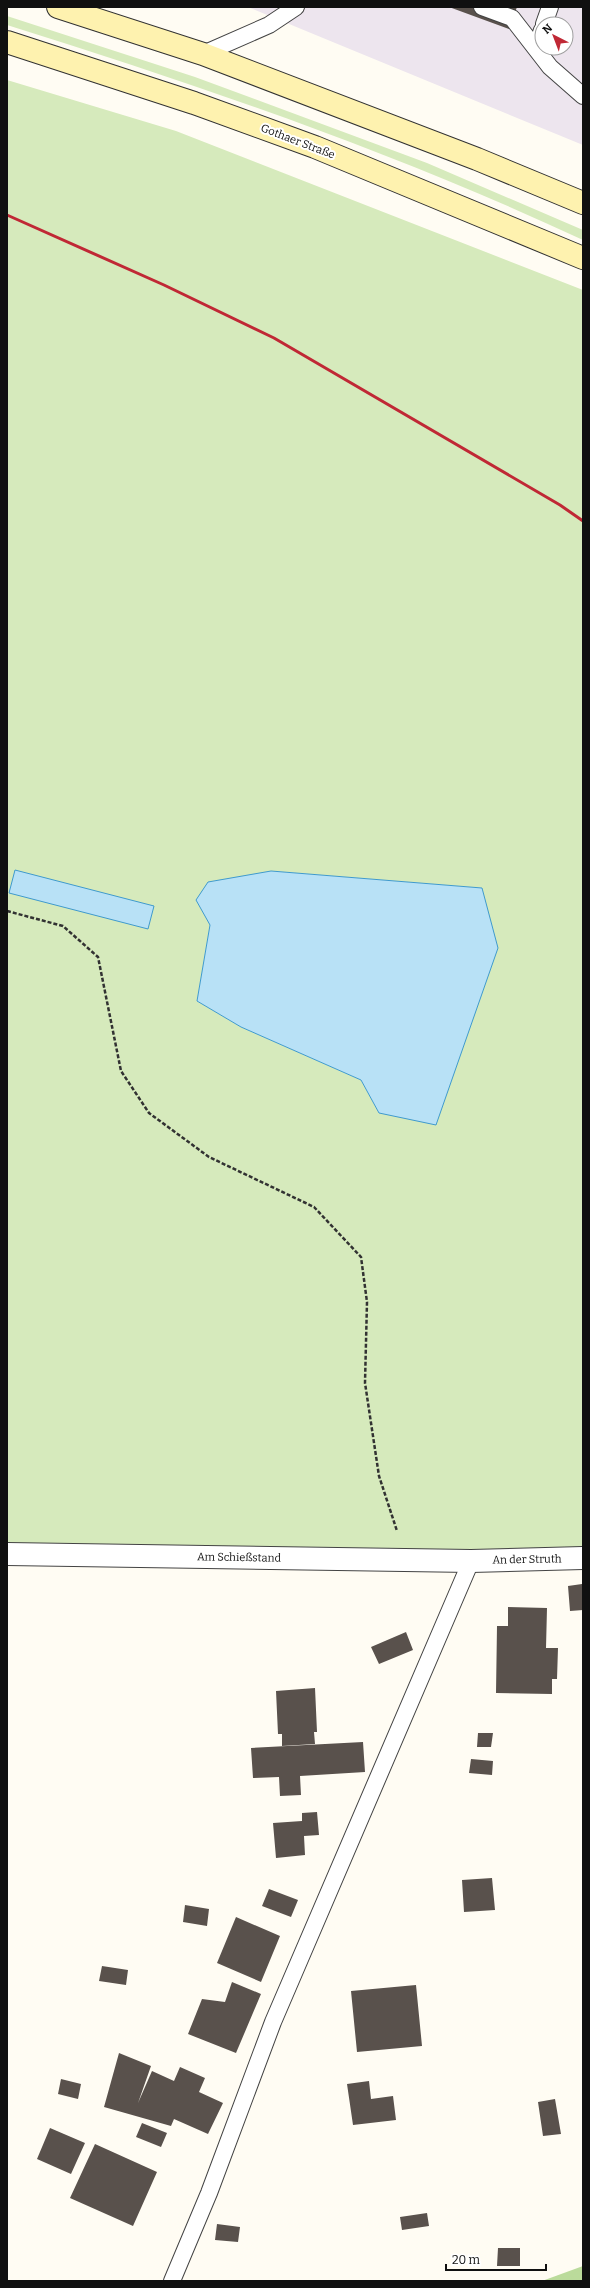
<svg xmlns="http://www.w3.org/2000/svg" width="590" height="2288" font-family="Bitter,serif">
	<rect width="100%" height="100%" fill="#fffcf3"/>
	<path fill="#ede5ee" fill-rule="evenodd" d="M248,7H583V145L323,38ZM542,24H566V48H542Z"/>
	<path fill="#d6eabc" fill-rule="evenodd" d="M7,16L195,77L427,163L583,230V240C397,153 202,86 7,25Z
		M7,80L176,131L583,290V1558L7,1554ZM271,871L482,888L379,1113L361,1080L241,1027L197,1001L210,925Z"/>
	<path fill="#bbdb9b" d="M583,2266V2281H542Z"/>
	<path fill="#b8e1f6" stroke="#3f9acd" d="M15,870L154,906L148,929L9,893Z
		M271,871L482,888L498,948L436,1125L379,1113L361,1080L241,1027L197,1001L210,925L196,900L208,882Z"/>
	<path fill="#59514c" d="M449,7H517L509,29Z
		M582,1584L583,1610L570,1611L568,1586Z
		M508,1607L547,1608L546,1648H558L557,1679H552V1694L496,1693L497,1626H508Z
		M406,1632L413,1650L379,1664L371,1647Z
		M315,1688L317,1732H314L315,1744L282,1746V1734H278L276,1691Z
		M478,1733H493L491,1747H477Z
		M363,1742L365,1772L300,1776L301,1795L280,1796L279,1777L253,1778L251,1748Z
		M471,1759L493,1761L492,1775L469,1773Z
		M317,1812L319,1835L304,1836L305,1855L276,1858L273,1823L302,1821V1813Z
		M492,1878L495,1910L464,1912L462,1880Z
		M269,1889L298,1900L291,1917L262,1906Z
		M185,1905L209,1909L207,1926L183,1922Z
		M236,1917L280,1936L261,1982L217,1963Z
		M102,1966L128,1970L126,1985L99,1981Z
		M232,1982L261,1994L236,2053L188,2034L202,1999L225,2002Z
		M416,1985L422,2046L357,2052L351,1991Z
		M119,2053L151,2066L138,2103L152,2071L174,2081L180,2067L205,2078L199,2092L223,2103L208,2134L174,2119L171,2126L104,2107Z
		M61,2079L81,2084L78,2099L58,2094Z
		M369,2081L371,2099L393,2096L396,2120L353,2125L347,2084Z
		M555,2099L561,2134L543,2136L538,2102Z
		M142,2123L167,2133L161,2147L136,2137Z
		M50,2128L85,2143L71,2174L37,2159Z
		M95,2144L157,2172L133,2226L70,2198Z
		M427,2213L429,2226L402,2230L400,2217Z
		M217,2224L240,2227L238,2242L215,2240Z
		M498,2248H520V2266H497Z"/>
	<g fill="none" stroke-linecap="round" stroke-linejoin="round">
		<g stroke="#434343" stroke-width="18">
			<path id="lane" d="M482,7L512,18L550,67L583,96
				M544,24L550,7
				M536,48L542,30
				M203,54L269,25L296,7
				M172,2281L209,2193L273,2022L471,1561"/>
		</g>
		<g stroke="#434343" stroke-width="24">
			<path id="street" d="M7,1554L471,1561L583,1558"/>
		</g>
		<g stroke="#323232" stroke-width="24">
			<path id="secondary" d="M58,7L203,54L477,159L583,203
				M7,42L194,103L315,147L583,258"/>
		</g>
		<path stroke="#323232" stroke-width="2.5" stroke-dasharray="4 2" stroke-linecap="butt" d="M7,911L63,926L98,957L121,1071L149,1113L209,1157L314,1207L361,1257L367,1302L365,1383L379,1476L397,1531"/>
		<use href="#lane" stroke="#fff" stroke-width="16"/>
		<use href="#street" stroke="#fff" stroke-width="22"/>
		<use href="#secondary" stroke="#fef2af" stroke-width="22"/>
		<path stroke="#c02835" stroke-width="3" d="M7,215L164,285L274,338L560,505L583,521"/>
	</g>
	<g text-anchor="middle" stroke-width="4" stroke-linejoin="round" paint-order="stroke">
		<g font-size="11" fill="#101010" stroke="#fff">
			<text transform="translate(298 141) rotate(21)" y="4">Gothaer Straße</text>
			<text transform="translate(239 1557) rotate(1)" y="4">Am Schießstand</text>
			<text transform="translate(527 1559) rotate(-1)" y="4">An der Struth</text>
		</g>
	</g>
	<rect width="590" height="2288" fill="none" stroke="#101010" stroke-width="16"/>
	<g transform="translate(554 36) rotate(318)"><circle r="19" fill="#ffffff" stroke="#9f9f9f"/>
	<path d="M0-3L7 15L0 10L-7 15Z" fill="#c02835"/>
	<text y="-6" font-size="11" font-weight="bold" text-anchor="middle" fill="#101010">N</text>
	</g>
	<path d="M446 2264v6h100v-6" fill="none" stroke="#101010" stroke-width="2"/>
	<text x="452" y="2264" font-size="12" fill="#101010" stroke="#ffffff" stroke-width="3" paint-order="stroke">20 m</text>
</svg>
